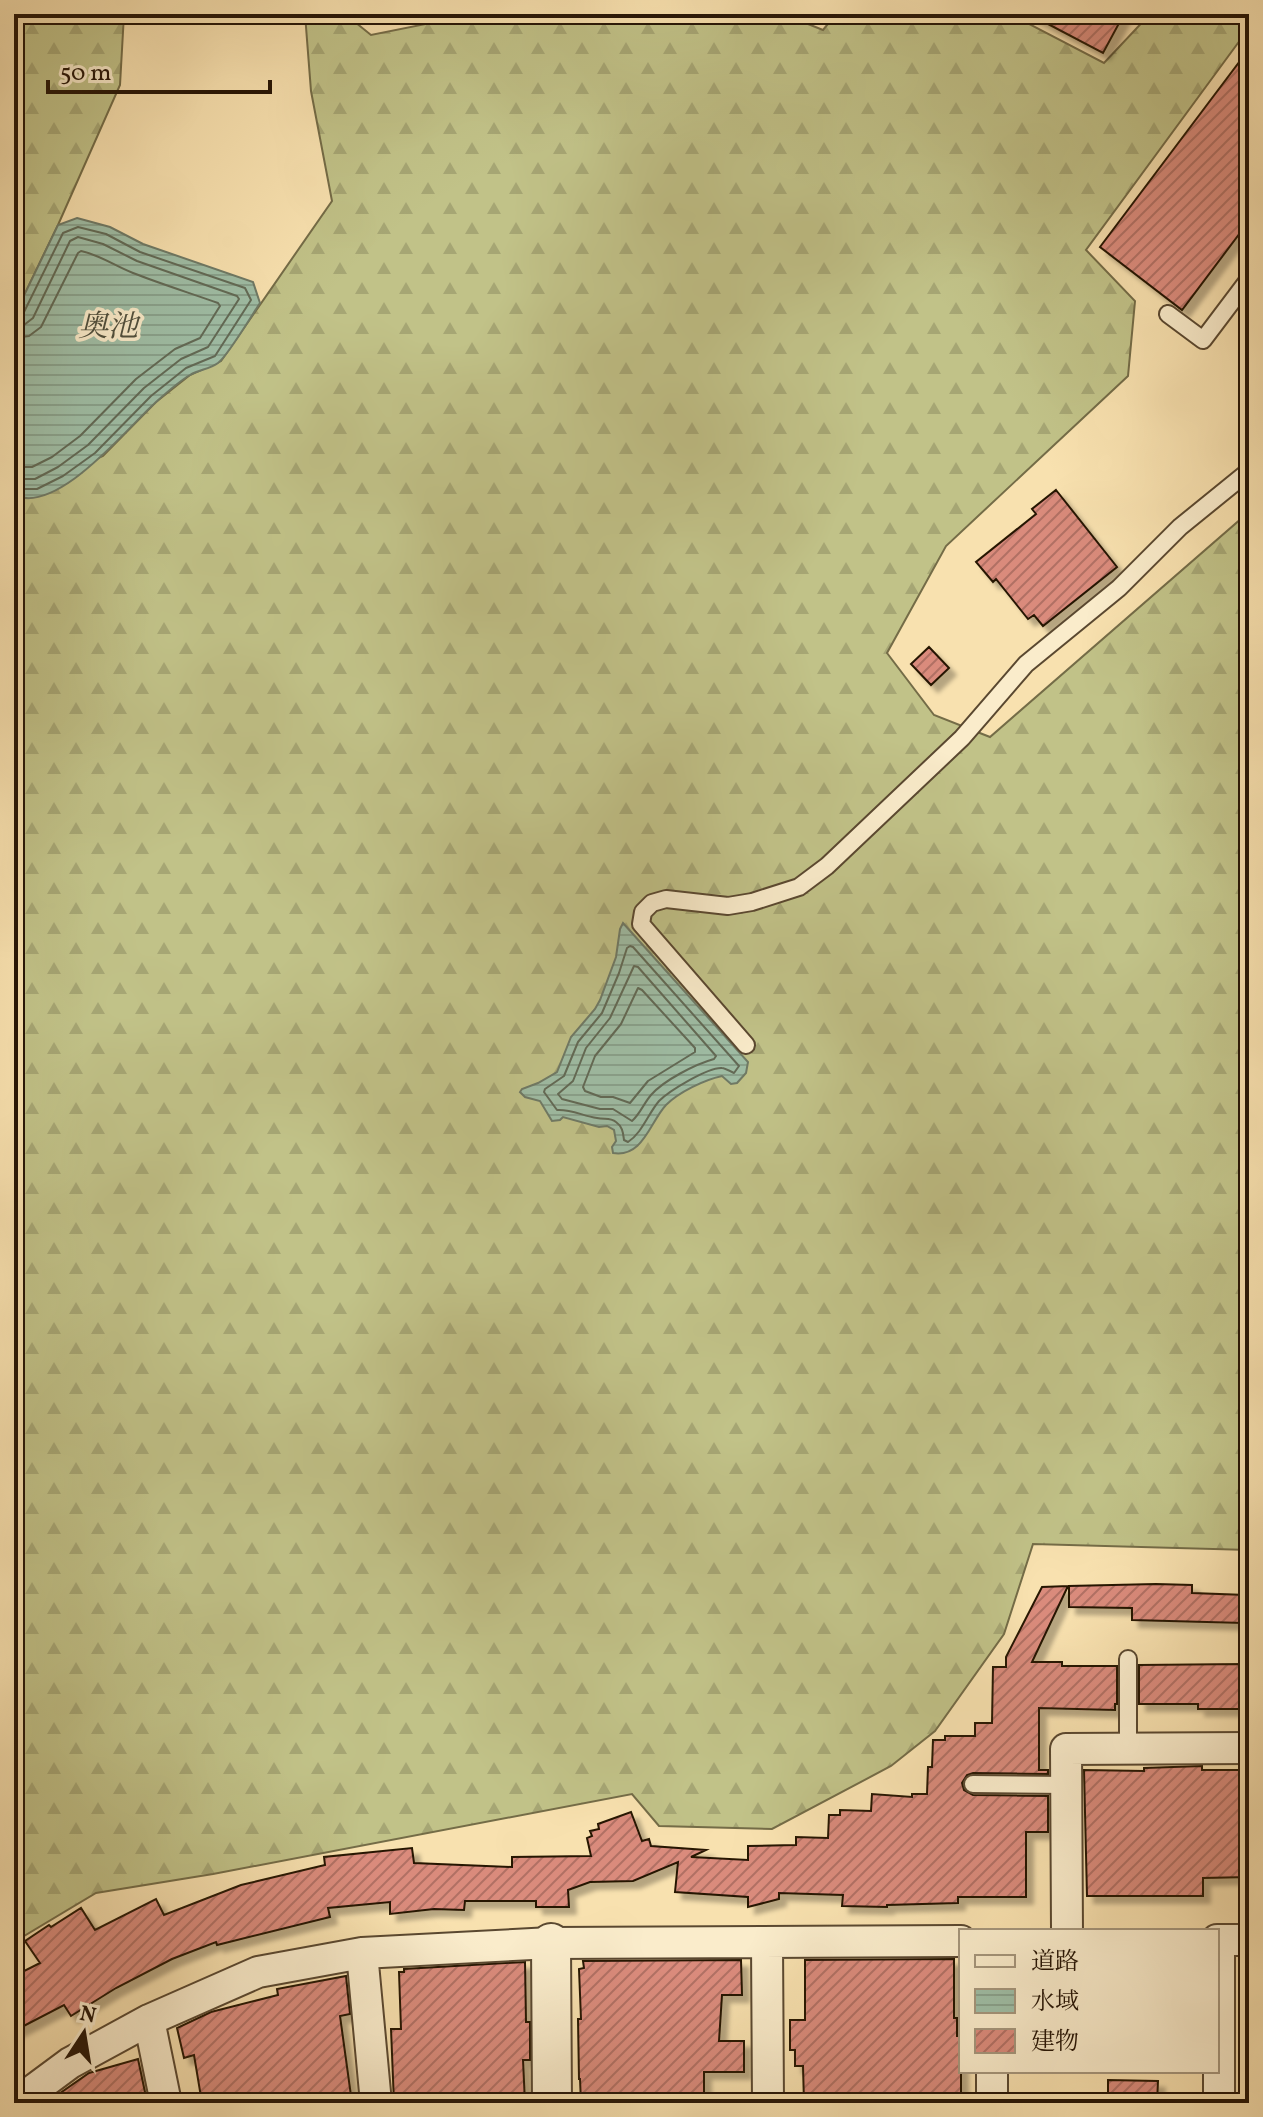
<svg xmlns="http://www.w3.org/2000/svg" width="1263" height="2117" font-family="Vollkorn,'Noto Serif JP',serif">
	<defs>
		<pattern id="forest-firs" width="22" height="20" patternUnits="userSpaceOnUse" patternTransform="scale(2)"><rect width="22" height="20" fill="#c1c288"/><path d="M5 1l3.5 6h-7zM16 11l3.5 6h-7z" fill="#a6a674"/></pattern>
		<pattern id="water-rules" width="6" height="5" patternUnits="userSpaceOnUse" patternTransform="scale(2)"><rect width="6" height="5" fill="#9fbea6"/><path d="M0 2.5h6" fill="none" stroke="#89a28d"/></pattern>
		<pattern id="building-hatch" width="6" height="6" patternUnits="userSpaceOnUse" patternTransform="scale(2)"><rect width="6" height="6" fill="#da8b7c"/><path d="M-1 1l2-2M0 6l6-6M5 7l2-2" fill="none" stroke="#b17064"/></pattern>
		<filter id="shadow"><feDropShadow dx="7" dy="7" stdDeviation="2" flood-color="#0004"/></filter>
	</defs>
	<rect width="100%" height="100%" fill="#f8e1af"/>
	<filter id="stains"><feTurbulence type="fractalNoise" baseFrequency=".0025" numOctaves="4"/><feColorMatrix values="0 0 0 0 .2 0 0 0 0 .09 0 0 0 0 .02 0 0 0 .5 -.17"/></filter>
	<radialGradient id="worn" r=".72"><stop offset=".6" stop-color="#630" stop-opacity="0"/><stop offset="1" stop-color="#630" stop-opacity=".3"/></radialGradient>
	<path fill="url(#forest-firs)" stroke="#746c47" stroke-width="2" d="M14,14H124L120,85L58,225L17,310L14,328Z
		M305,14H345L371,35L431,23L434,14H783L823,30L836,14H1010L1104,63L1150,14H1192L1196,16L1198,14H1249V28L1086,250L1135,301L1128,376L946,546L887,653L934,715L990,737L1242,518L1249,516V1550L1033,1544L1004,1634L935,1731L891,1766L772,1829L659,1826L632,1794L213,1874L96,1893L14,1942V495L103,456L156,402L190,375L221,361L332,201L311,91Z"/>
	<path fill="url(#water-rules)" stroke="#6f7a66" stroke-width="2" d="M77,218L110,227L143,244L253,282L260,303C252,315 227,357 218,363C210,369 198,370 190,375C178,382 166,393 156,402C128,427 57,516 14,495V323L17,310L58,225Z
		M623,923L748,1062L746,1073L737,1083L731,1084L722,1076C704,1080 679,1092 666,1105C650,1122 643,1158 613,1153L612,1147L616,1141L614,1130L607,1126L599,1127L563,1117L560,1120L552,1121L540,1101L525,1097L520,1092L522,1089L538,1083L557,1072L571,1037L595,1009L600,1000L616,957L620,929Z"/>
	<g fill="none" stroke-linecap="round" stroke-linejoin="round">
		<path stroke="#626a56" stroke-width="2" d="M14,316H20L24,312L63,233L78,227L106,234L140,252L245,288L251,300L215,356L186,368L151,396L95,453L63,476L37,489H14
			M14,326L24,325L33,318L70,241L78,237L103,244L137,261L237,296L239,299L208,347L181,359L144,388L88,445L58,467L35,479H14
			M14,338L29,336L41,327L78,253L81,251C100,255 115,266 133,273C161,284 190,293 218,303L220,306L200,338L175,349L136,379L80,436L52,457L32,467H14
			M630,946L633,947L739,1066L734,1073C732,1072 724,1068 722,1068C708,1067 669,1091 659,1101C648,1114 642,1133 628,1142L624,1140C623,1133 623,1127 616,1122C610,1117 604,1120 597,1118C583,1116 571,1109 557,1110L544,1092L545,1089L564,1076L578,1042L602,1013L619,973L627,948Z
			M634,966L638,967L716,1056L714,1059C696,1064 664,1080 651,1095C644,1103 640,1114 632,1121L613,1109H600L562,1099L558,1094L573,1081L586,1048L610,1018Z
			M638,988L642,990L695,1048V1052L648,1081L630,1103L613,1097H601L585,1091L583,1087L595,1056L621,1024Z"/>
	</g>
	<path fill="url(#building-hatch)" stroke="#261506" stroke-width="2" filter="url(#shadow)" d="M1029,14H1124L1103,53Z
		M1249,49V221L1182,310L1100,247Z
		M1056,490L1117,567L1043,626L1034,615L1028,619L996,579L993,582L976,562L1036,514L1032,509Z
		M929,647L949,668L931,685L911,664Z
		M1156,1584L1192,1585V1593L1246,1595L1244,1623L1132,1620V1608L1069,1607V1586Z
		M1068,1586L1032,1662H1062V1666H1117V1704H1115V1710L1039,1708V1770H1048V1774L973,1773L967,1775L962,1783L964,1790L973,1795L1048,1796V1832H1026V1897H958V1903L887,1905V1907L842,1906L843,1895L779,1893V1899L748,1907V1897L675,1892L678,1862L633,1881L590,1882L568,1890L569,1907H536V1901H465L464,1910L434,1909L390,1914V1902L328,1908L330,1917L217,1945L216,1942L172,1959L116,1988L71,2016L64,2005L14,2031V1976L40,1963L25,1941L49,1925L51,1927L81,1908L95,1930L156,1899L164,1915L241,1885L325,1865L324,1857L412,1848L414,1863L512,1867V1857L591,1856L587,1838L592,1836L590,1831L599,1829L598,1824L631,1812L642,1841L649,1839L651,1846L706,1850L691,1857L748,1860V1846L796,1845V1837L828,1838L829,1815H840V1810L871,1811L872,1794L912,1797V1794H927L928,1767H932L933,1740H945V1736H975V1723H992L993,1667H1006V1657L1042,1587Z
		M1243,1664V1666H1247V1709H1198V1704H1139V1665Z
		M1202,1766V1770H1249V1877L1203,1878V1896H1087L1084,1770L1144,1771V1768Z
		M954,1959V2018H957V2036H961V2103H804L803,2066H795V2050H790V2020H805V1960Z
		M741,1960L742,1995H722L719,2041H744V2072H704V2095L689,2094V2103H581L580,2079H579L578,2019H581L579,1969L584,1968L583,1961Z
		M525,1962L526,2022H530V2060H523L525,2103H394L391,2029H401L399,1972H404V1969Z
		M346,1976L350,2014L340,2016L352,2103H202L194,2055L184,2058L177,2028L211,2012L278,1995L277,1989Z
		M138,2059L146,2097L125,2103H46L89,2073Z
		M1108,2080L1158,2081L1157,2103H1108Z"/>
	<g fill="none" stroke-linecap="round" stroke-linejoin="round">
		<g stroke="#5a4830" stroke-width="20">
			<path id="service" d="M1168,314L1203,340L1249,279
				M746,1045L641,924L643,912L652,903L666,899L728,906L752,902L799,887L827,866L962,738L1026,664L1119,588L1180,527L1249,471
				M1128,1749V1659
				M973,1784L1066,1785"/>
		</g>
		<g stroke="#5a4830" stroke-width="34">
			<path id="minor" d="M1067,1931L1066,1749L1249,1748
				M1217,1940H1249
				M1219,1940V2103
				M767,1942L768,2103
				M362,1953L376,2103
				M149,2020L166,2103
				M992,2071V2103
				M16,2103L70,2063L149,2020L258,1972L362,1953L551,1943L961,1941"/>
		</g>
		<g stroke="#5a4830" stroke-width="42">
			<path id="tertiary" d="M551,1943L552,2103"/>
		</g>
		<use href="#service" stroke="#faeccb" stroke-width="16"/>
		<use href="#minor" stroke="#faeccb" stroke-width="30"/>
		<use href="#tertiary" stroke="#faeccb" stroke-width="38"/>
	</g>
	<g text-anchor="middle" stroke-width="7" stroke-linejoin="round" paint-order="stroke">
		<g font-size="30" font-style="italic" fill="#50503e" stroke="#faeccb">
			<text x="108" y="336">奥池</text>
		</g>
	</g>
	<rect width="1263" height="2117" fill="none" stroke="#f8e1af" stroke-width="48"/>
	<rect x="16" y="16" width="1231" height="2085" fill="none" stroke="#261506" stroke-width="4"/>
	<rect x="24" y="24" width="1215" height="2069" fill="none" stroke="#261506" stroke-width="2"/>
	<rect x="959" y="1929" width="260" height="144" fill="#faeccb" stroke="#a5967c" stroke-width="2"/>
	<rect x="975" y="1955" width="40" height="12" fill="#faeccb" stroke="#a5967c" stroke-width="2"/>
	<text x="1031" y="1969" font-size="24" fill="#261506">道路</text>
	<rect x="975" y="1989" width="40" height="24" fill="url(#water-rules)" stroke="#a5967c" stroke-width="2"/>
	<text x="1031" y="2009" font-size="24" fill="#261506">水域</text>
	<rect x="975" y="2029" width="40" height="24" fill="url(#building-hatch)" stroke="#a5967c" stroke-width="2"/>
	<text x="1031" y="2049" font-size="24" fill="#261506">建物</text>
	<g transform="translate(84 2033) rotate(12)" stroke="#faeccb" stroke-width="6" paint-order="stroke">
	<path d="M0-6L14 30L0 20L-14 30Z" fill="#261506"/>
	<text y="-12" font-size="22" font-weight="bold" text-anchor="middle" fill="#261506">N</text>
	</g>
	<path d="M48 80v12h222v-12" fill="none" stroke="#261506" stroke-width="4"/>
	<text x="60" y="80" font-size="24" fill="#261506" stroke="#faeccb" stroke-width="6" paint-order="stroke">50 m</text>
	<rect width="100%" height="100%" filter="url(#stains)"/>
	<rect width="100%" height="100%" fill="url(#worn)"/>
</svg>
